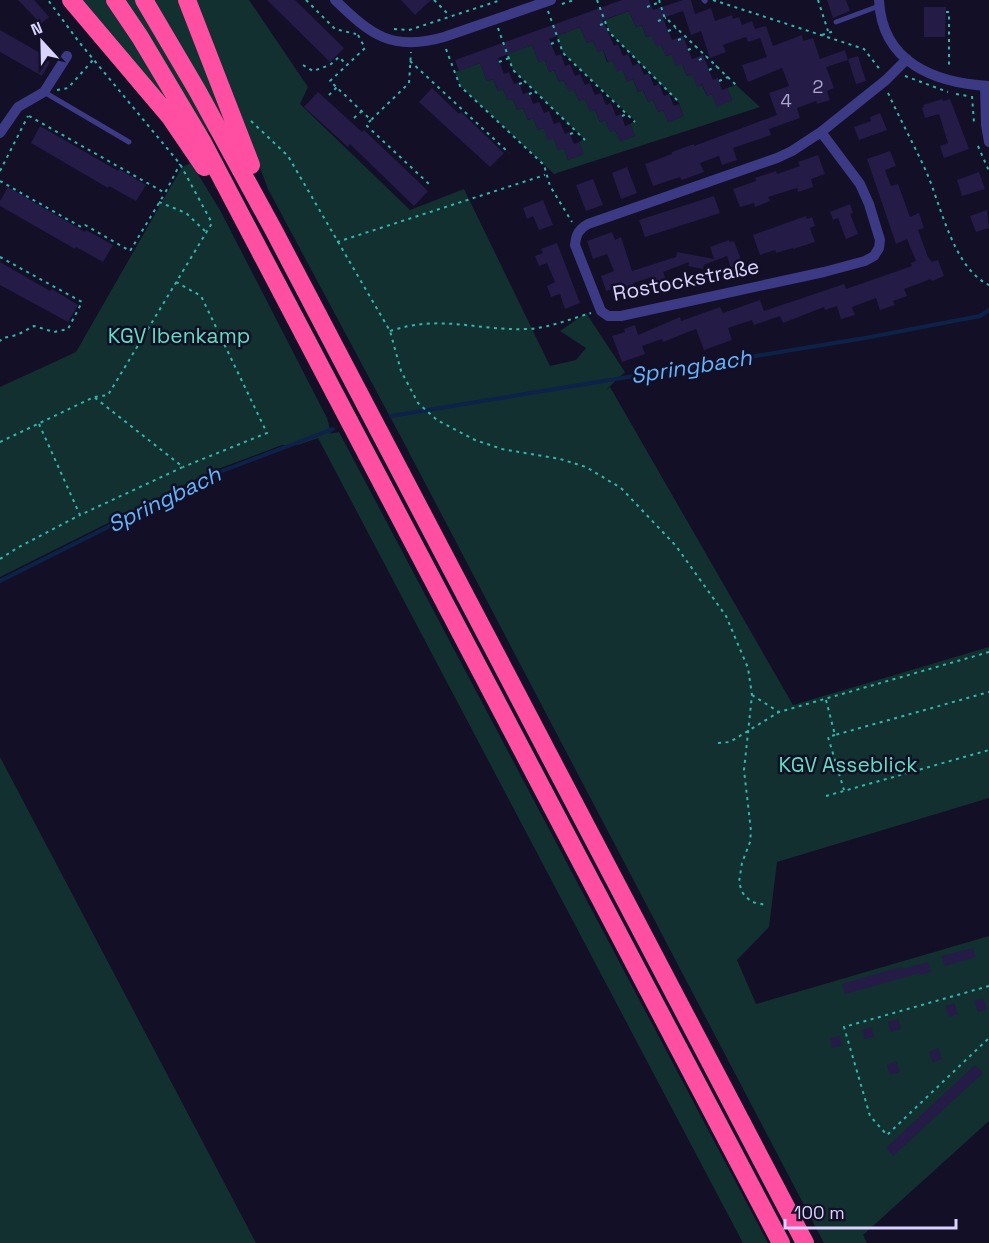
<svg xmlns="http://www.w3.org/2000/svg" width="989" height="1243" font-family="'Space Grotesk',sans-serif">
	<rect width="100%" height="100%" fill="#130f26"/>
	<path fill="#12302f" d="M78,0H180L237,146L177,117Z
		M196,0H249L308,87L300,104L410,210L464,189L550,366L576,360L586,348L560,331L586,313L625,372L605,391L610,387L793,705L989,647V798L777,862L769,927L737,960L756,1004L989,936V1121L863,1235L867,1243H824L403,441L268,189Z
		M629,11L636,27L642,25L646,37L651,35L661,45L666,56L671,54L682,64L687,76L692,74L697,86L702,85L707,96L712,94L717,106L732,100L727,88L736,85L760,107L554,174L460,86L455,72L480,63L487,81L493,79L498,91L503,89L508,100L513,99L517,110L523,108L528,120L533,118L538,130L543,128L554,139L558,150L564,148L568,160L583,154L579,142L584,139L513,70L507,54L532,45L539,62L545,60L549,72L554,70L559,82L564,80L569,91L574,89L579,101L585,99L590,111L595,110L600,122L605,120L610,131L615,130L620,141L635,136L630,124L635,121L563,53L557,36L580,27L587,43L593,41L598,52L603,50L607,62L612,60L623,70L627,82L633,79L638,92L643,90L648,102L653,100L658,112L663,110L668,122L683,116L679,103L609,32L605,20Z
		M191,163L220,210L327,418L331,433L328,434L339,432L768,1243H743L318,438L298,445H282L210,472L0,577V387L76,352L182,167Z
		M0,757L256,1243H0Z"/>
	<g fill="none" stroke-linecap="round" stroke-linejoin="round">
		<path stroke="#0c2248" stroke-width="4" d="M391,416L865,338L980,316L989,310
			M0,581L214,474L333,429"/>
	</g>
	<path fill="#241b47" d="M18,0H34L49,17L41,24Z
		M267,0H295L344,48L330,62Z
		M401,0H431L415,15Z
		M622,0H649L653,10L683,0H691L695,14L711,8L715,21L732,15L733,19L739,17L742,25L752,21L755,29L766,26L773,46L802,35L803,41L813,38L820,59L845,50L848,60L826,67L834,88L827,91L830,100L817,104L816,101L797,108L800,118L769,129L771,135L733,148L737,160L722,165L719,156L700,163L704,172L682,180L680,177L653,186L645,164L672,154V152L694,144V146L777,115L769,93L789,86L782,68L748,82L742,65L767,57L760,38L748,42L746,37L723,45L726,52L710,58L701,31L691,35L683,11L663,18L672,40L683,36L692,59L703,55L713,80L718,78L722,90L727,88L732,100L717,107L712,94L707,96L702,84L697,87L692,74L687,76L682,64L676,66L671,54L666,56L661,45L656,47L651,35L646,37L642,25L636,27L629,11L603,20L614,46L618,44L623,56L628,54L633,66L639,63L644,75L649,73L654,86L659,84L664,96L669,94L674,106L679,104L683,116L668,122L663,110L658,112L653,100L648,102L643,90L638,92L633,79L627,82L623,70L617,72L612,60L608,62L603,50L598,53L593,41L587,43L580,27L549,39L556,56L561,54L565,66L570,64L575,76L580,74L585,85L590,83L595,95L601,93L606,105L611,103L616,116L621,114L625,126L630,124L635,136L620,142L615,130L610,132L605,120L600,122L595,110L590,112L585,99L579,101L574,89L569,92L564,80L559,82L554,70L549,72L545,60L539,63L532,45L498,58L504,74L509,72L514,84L519,82L523,94L529,92L533,104L539,102L544,113L549,111L554,124L560,122L565,134L569,132L574,144L579,142L584,154L568,160L564,148L558,151L554,139L548,141L543,128L538,130L533,118L528,120L523,108L517,110L513,99L508,101L503,89L498,91L493,79L487,81L480,63L459,71L455,60Z
		M827,0H846L850,11L833,18Z
		M924,7H946L945,37H924Z
		M0,30L47,57L45,60L50,62L42,76L0,52Z
		M858,56L866,81L856,84L848,59Z
		M432,88L459,114L461,112L504,153L490,167L419,102Z
		M318,92L362,132L364,130L428,191L414,206L350,144L348,147L304,107Z
		M942,99L943,101L950,99L969,149L944,158L940,146L948,143L939,114L925,118L922,108L924,107L923,105Z
		M880,113L887,130L859,140L854,127L871,121L870,117Z
		M40,126L118,171L119,169L146,185L136,201L109,186L108,188L31,143Z
		M890,151L896,166L885,170L891,186L898,184L910,217L919,213L924,228L918,230L928,257L932,262L938,260L944,276L932,281L931,279L904,289L907,296L893,301L895,305L880,310L876,298L852,307L855,315L841,319L837,306L825,310L824,307L783,323L780,316L754,325L752,320L728,328L732,340L704,350L696,329L663,342L662,339L642,346L645,354L622,362L612,336L625,332L624,329L635,325L638,335L680,317L681,321L720,307L723,313L760,300L764,311L844,284L846,289L912,266L911,263L916,261L907,239L896,244L867,159Z
		M818,155L825,174L811,179L813,187L798,192L797,188L768,197L770,201L755,207L754,203L740,207L733,189L756,181L755,178L776,171L777,174L800,166L798,162Z
		M627,167L637,193L621,199L612,173Z
		M979,172L985,189L962,196L957,180Z
		M593,179L603,205L586,211L576,185Z
		M8,187L85,232L86,230L113,245L103,262L76,247L75,249L0,206V201Z
		M714,196L720,213L645,237L639,220Z
		M543,200L553,225L539,230L533,216L527,219L523,208Z
		M850,204L853,213L850,214L858,234L846,239L838,218L833,220L830,212Z
		M987,210L989,228L976,232L970,216Z
		M806,216L807,219L812,217L815,226L810,228L815,242L793,249V248L776,253L775,250L760,255L753,235Z
		M612,232L615,240L621,237L632,271L676,257L677,252L714,259L710,247L729,240L730,242L734,241L743,265L731,269L727,256L704,265L703,269L688,266L689,262L663,272L668,285L656,289L652,277L633,283L637,295L626,299L621,286L606,291L601,276L614,271L607,254L593,259L587,241Z
		M557,243L580,303L565,309L560,294L551,297L547,286L555,282L547,263L539,266L535,256L543,253L541,249Z
		M0,262L50,291L52,289L78,305L68,322L0,285Z
		M973,948L976,957L944,966L942,956Z
		M928,962L931,972L921,975L920,973L845,994L842,984L901,967L902,969Z
		M983,998L987,1009L978,1012L974,1001Z
		M954,1003L958,1014L949,1017L945,1006Z
		M898,1019L901,1029L891,1032L888,1022Z
		M872,1027L874,1037L864,1039L862,1030Z
		M840,1036L842,1045L832,1048L830,1038Z
		M938,1048L942,1059L933,1063L929,1052Z
		M896,1061L900,1072L890,1075L887,1065Z
		M975,1065L983,1073L893,1156L886,1148Z"/>
	<g fill="none" stroke-linecap="round" stroke-linejoin="round">
		<path stroke="#2fb8b0" stroke-width="2" stroke-dasharray="3 4.5" stroke-linecap="butt" d="M306,0L335,29L356,34
			M434,0L450,16
			M597,0L609,32L680,103
			M659,0L664,16L736,85
			M713,0L864,49L881,71
			M818,0L828,31
			M562,4L574,0
			M647,7L660,2
			M548,11L563,53L635,122
			M946,12H949V69
			M658,21L666,18
			M600,25L606,23
			M498,28L513,70L585,140
			M394,29L409,30L501,0
			M668,31L676,28
			M358,35L365,48L330,81L371,120L409,83L411,52
			M822,35L834,31
			M678,40L686,37
			M551,44L559,40
			M446,49L460,86L544,165L550,186L572,222
			M688,50L696,46
			M699,60L706,56
			M410,61L509,153
			M499,62L509,58
			M303,65L313,71L330,65L339,57L347,65
			M709,70L717,66
			M905,76L948,92
			M719,81L728,77
			M519,84L525,82
			M57,90L68,88L93,60
			M888,93C900,119 914,145 926,171C941,205 953,268 989,285
			M529,94L535,92
			M956,94L968,96
			M329,95L337,87
			M972,96L974,123
			M29,116L165,193L180,164
			M622,116L627,114
			M354,118L362,111
			M371,120L366,125L429,184
			M251,121L288,156L390,331L401,371L418,403L437,420L475,440L502,449L560,459L586,467L621,488L676,546L726,616L748,668L752,695L744,770L751,831L750,842L742,863L739,882L742,892L746,897L752,902L766,905
			M570,134L576,132
			M978,146L989,171
			M0,171L28,116
			M0,181L81,227L85,225L130,251L165,193
			M159,202L186,213L206,232
			M337,242L545,175
			M0,257L82,302L68,329L54,332L34,326L17,335L3,338L0,341
			M176,282L201,296L267,433L183,467
			M390,331C441,314 477,331 528,329C549,328 570,319 591,313
			M39,424L80,515L183,467L94,397
			M0,442L94,397L108,395L212,223L180,164L79,42L48,0
			M0,559L17,548L80,515
			M752,695L779,712
			M826,700L835,735L989,692
			M835,735L828,737L844,790
			M718,743L730,742L779,712L989,652
			M826,796L989,750
			M989,986L844,1027L870,1116L887,1135L989,1038"/>
		<path stroke="#3d3a85" stroke-width="5" d="M704,0L705,1
			M836,22L879,6
			M44,92L129,142"/>
		<path stroke="#3d3a85" stroke-width="10" d="M335,0C371,35 392,52 444,37L551,0
			M879,0C882,63 935,83 989,86
			M985,86L986,125L989,142
			M821,132L792,151L777,158L588,224C579,229 576,234 575,245L601,311L608,316H621L824,272L865,261L874,256L879,248L880,240L869,204L860,184L821,132L886,80L907,59
			M0,133L18,107L44,92L67,56"/>
		<path stroke="#ff4fa3" stroke-width="18" d="M71,0L170,117L204,167
			M115,0L140,37L202,141L781,1243
			M144,0L197,90L273,229L805,1243
			M187,0L251,165"/>
	</g>
	<g text-anchor="middle" stroke-width="5" stroke-linejoin="round" paint-order="stroke">
		<g font-size="18" fill="#aca6d1">
			<text x="818" y="93">2</text>
			<text x="786" y="107">4</text>
		</g>
		<g font-size="21" fill="#d9d4ff" stroke="#130f26">
			<text transform="translate(686 280) rotate(-11)" y="7">Rostockstraße</text>
		</g>
		<g font-size="21" fill="#5fe0c0" stroke="#130f26">
			<text x="179" y="343">KGV Ibenkamp</text>
			<text x="848" y="772">KGV Asseblick</text>
		</g>
		<g font-size="22" font-style="italic" fill="#62b6ff" stroke="#130f26">
			<text transform="translate(691 366) rotate(-9)" y="8">Springbach</text>
			<text transform="translate(164 499) rotate(-26)" y="8">Springbach</text>
		</g>
	</g>
	<g transform="translate(42 42) rotate(338)" stroke="#130f26" stroke-width="4.5" paint-order="stroke">
	<path d="M0-4.5L10 22L0 15L-10 22Z" fill="#d9d4ff"/>
	<text y="-9" font-size="16" font-weight="bold" text-anchor="middle" fill="#d9d4ff">N</text>
	</g>
	<path d="M785 1219v9h171v-9" fill="none" stroke="#d9d4ff" stroke-width="3"/>
	<text x="794" y="1219" font-size="18" fill="#d9d4ff" stroke="#130f26" stroke-width="4.5" paint-order="stroke">100 m</text>
</svg>
